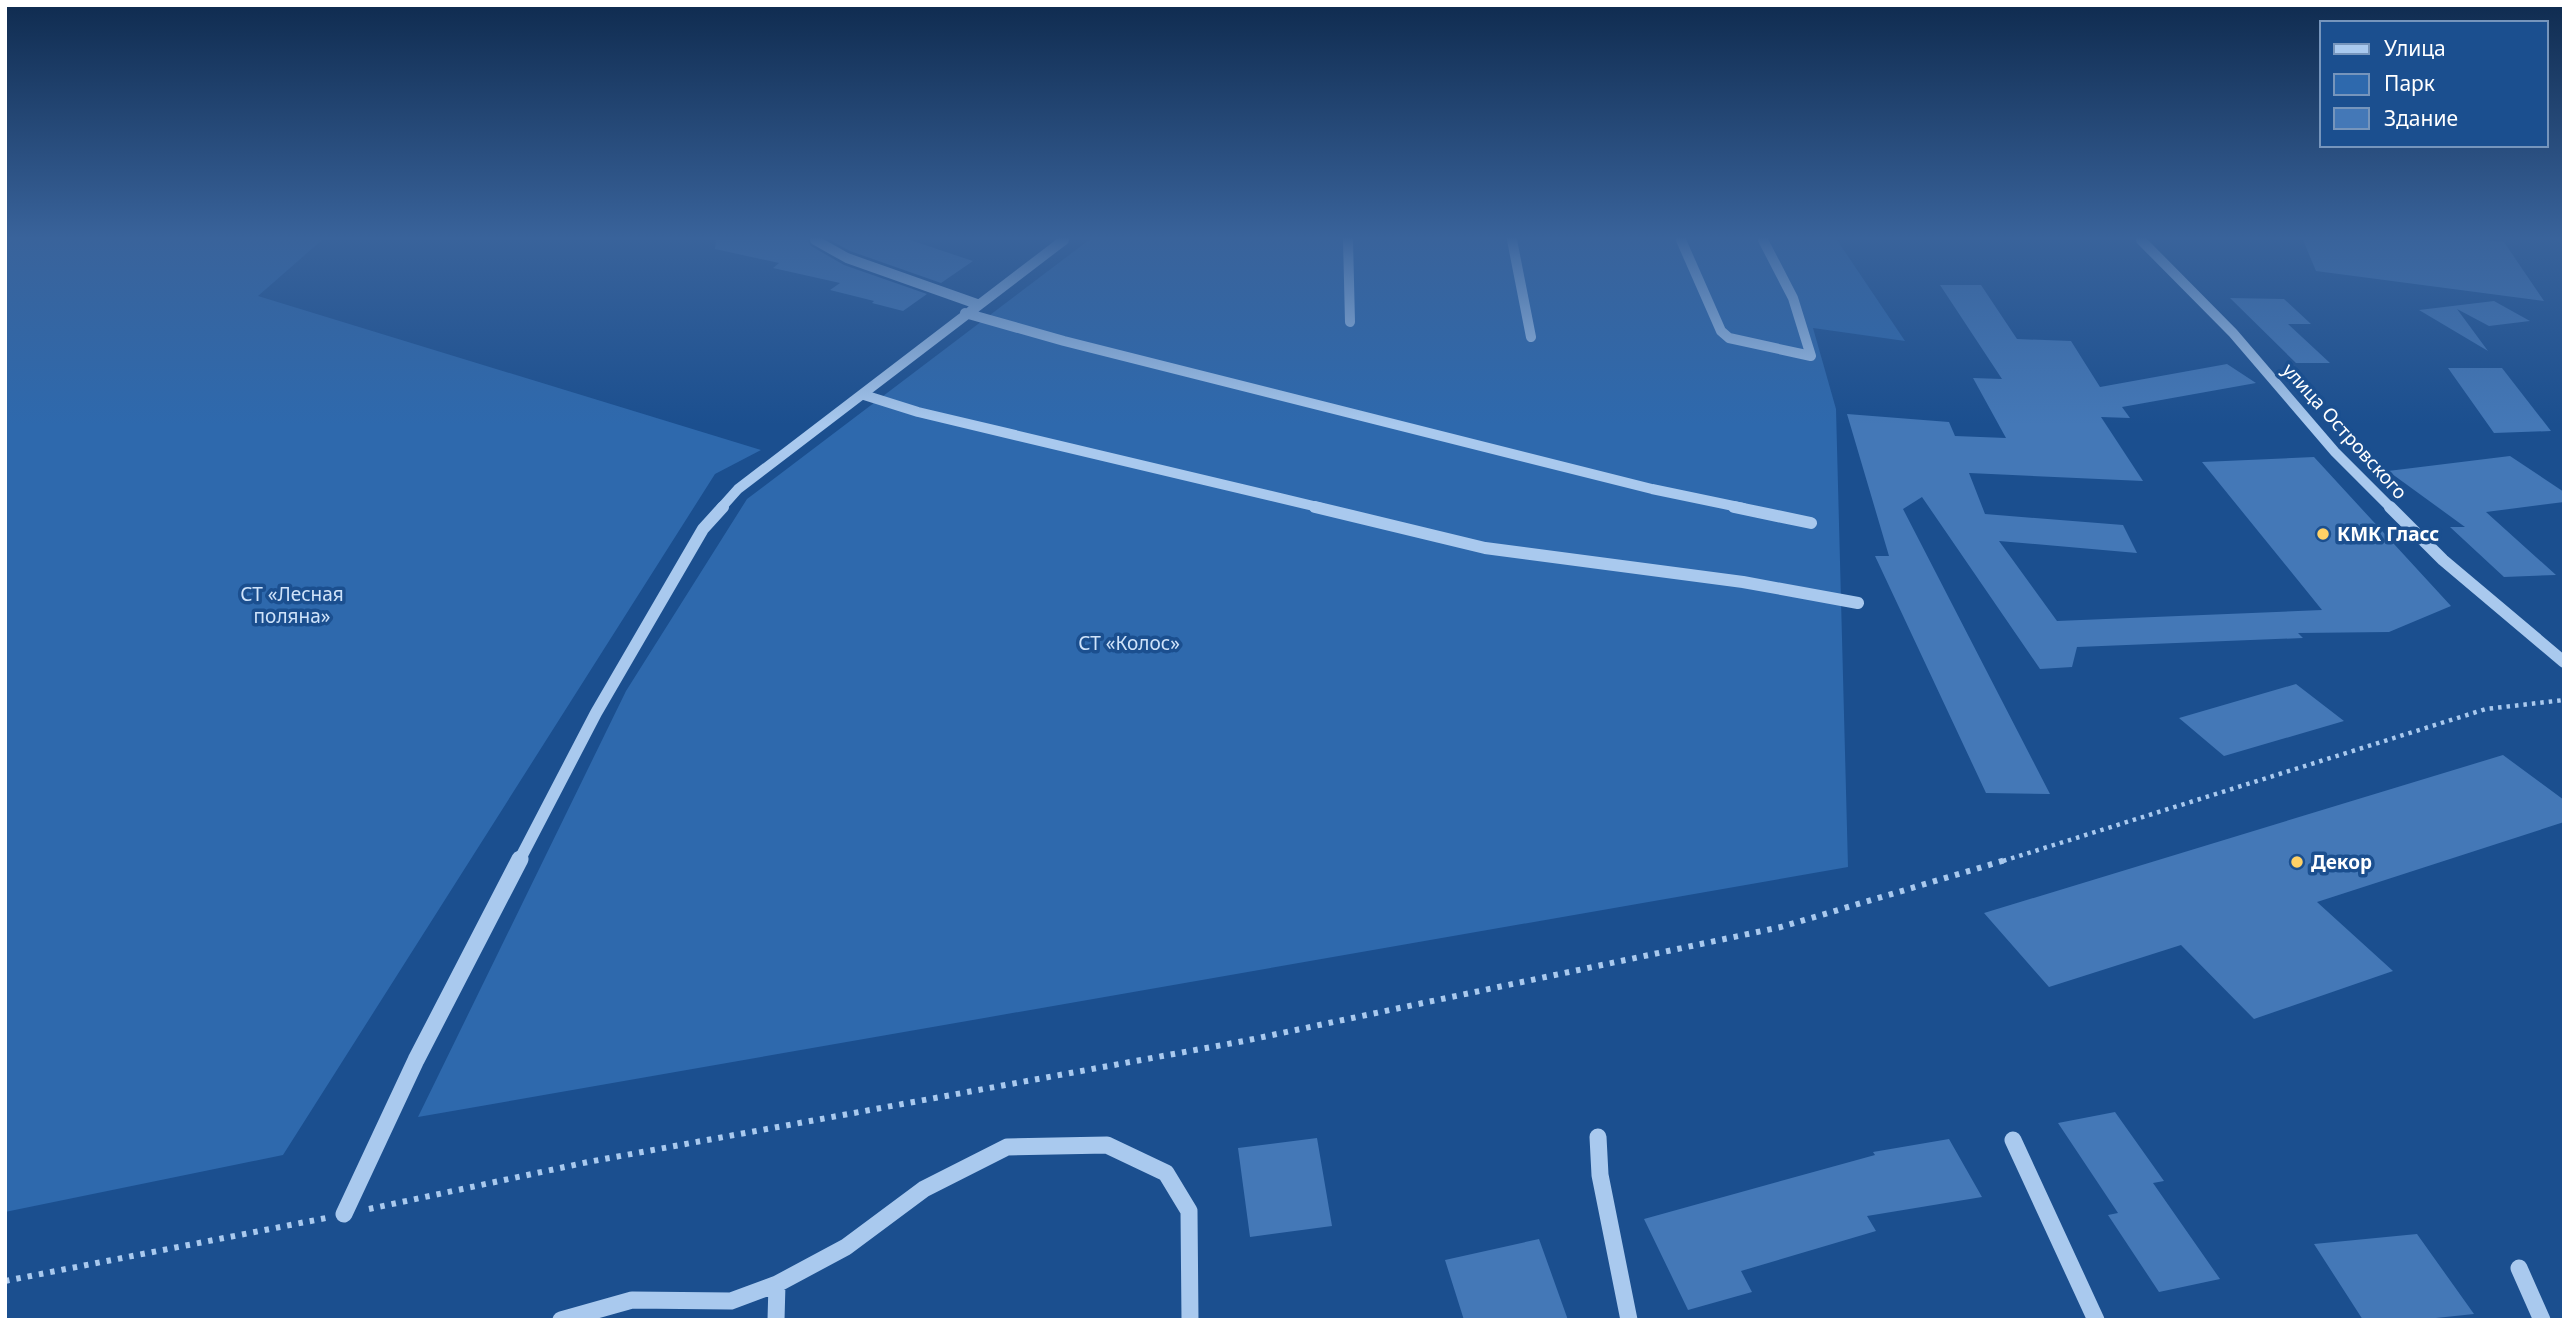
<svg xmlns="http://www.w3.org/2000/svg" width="2569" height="1325" font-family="'Noto Sans',sans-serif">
	<rect width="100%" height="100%" fill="#1b4f8f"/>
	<path fill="#2e69ad" d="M5,240H322L258,296L761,450L715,474L283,1155L5,1212Z
		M1089,240H1837L1905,341L1813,328L1836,409L1848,867L418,1117L626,691L747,499Z"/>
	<path fill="#4478b7" d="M716,240H808L811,246L844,265L927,294L903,311L872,303L874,301L830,290L840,283L773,268L779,263L715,249Z
		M830,240H910L973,261L941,283L850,251Z
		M2303,240H2484L2504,242L2544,301L2316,271Z
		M1940,285H1981L2017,339L2071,341L2100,387L2227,364L2256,383L2122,407L2130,418L2101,417L2143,481L1969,473L1985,514L2123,525L2137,553L1999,541L2057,621L2322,610L2202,462L2314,457L2451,606L2389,632L2298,633L2303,638L2077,647L2072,667L2040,669L1922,497L1903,509L2050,794L1986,793L1875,556H1889L1847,414L1949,422L1955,436L2006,438L1973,378L2002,379Z
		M2230,298L2284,299L2311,324H2288L2330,363H2296Z
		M2494,301L2530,321L2489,326L2457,309L2488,351L2419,310Z
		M2448,368H2502L2551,431L2494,433Z
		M2510,456L2564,492V502L2486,512L2556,575L2504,577L2450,527H2465L2388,471Z
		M2296,684L2344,721L2224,756L2179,718Z
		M2503,755L2564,800V822L2317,902L2393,971L2254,1019L2181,945L2049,987L1984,913Z
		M2115,1112L2164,1181L2153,1183L2220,1279L2159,1292L2108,1215L2118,1213L2058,1123Z
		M1317,1138L1332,1226L1250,1237L1238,1148Z
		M1949,1139L1982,1197L1867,1216L1876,1231L1741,1271L1752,1292L1688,1310L1644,1219L1875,1155L1873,1152Z
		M2417,1234L2474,1314L2417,1320H2363L2314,1244Z
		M1539,1239L1568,1320H1464L1445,1260Z"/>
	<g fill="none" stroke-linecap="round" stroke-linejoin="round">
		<path stroke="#a9c9ee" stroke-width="4.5" stroke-dasharray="3.5 5" stroke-linecap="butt" d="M2003,861L2486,709L2564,700"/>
		<path stroke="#a9c9ee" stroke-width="6" stroke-dasharray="4.5 7" stroke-linecap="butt" d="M369,1209L588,1162L1244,1041L1781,927L2009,859
			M5,1281L326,1218"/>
		<path stroke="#a9c9ee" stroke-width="10" d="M815,240L847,258L977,304
			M1348,240L1350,322
			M1512,240L1531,337
			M1681,240L1721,331L1729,338L1811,356L1793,298L1763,240
			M2141,240L2233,333L2335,452L2391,508
			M965,313L1064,341L1652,489L1743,508
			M864,395L918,412L1322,508
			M721,508L738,489L1064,240"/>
		<path stroke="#a9c9ee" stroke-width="12" d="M1315,507L1485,548L1743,582L1858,603
			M1734,507L1811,523
			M2390,507L2443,560L2564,662
			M519,861L596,713L703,529L723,507"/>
		<path stroke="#a9c9ee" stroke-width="17" d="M1598,1137L1600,1175L1629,1320
			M2013,1140L2096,1320
			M344,1214L416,1060L520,859
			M2519,1268L2542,1320
			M561,1320L632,1300L731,1301L777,1284L846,1247L924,1189L1007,1147L1107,1145L1166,1173L1189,1211L1190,1320
			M776,1320L777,1284"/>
	</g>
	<linearGradient id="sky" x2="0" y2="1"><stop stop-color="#0f2b4f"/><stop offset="0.56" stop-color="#39639b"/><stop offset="1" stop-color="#39639b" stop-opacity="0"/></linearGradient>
	<rect width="2569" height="425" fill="url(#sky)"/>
	<g fill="#ffd166" stroke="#1b4f8f" stroke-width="2.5">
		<circle cx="2323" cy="534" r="7"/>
		<circle cx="2297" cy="862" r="7"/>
	</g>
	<g text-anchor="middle" stroke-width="7" stroke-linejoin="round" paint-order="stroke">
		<g font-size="19" fill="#fff" stroke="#1b4f8f">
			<text transform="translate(2345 431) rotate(48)" y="7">улица Островского</text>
		</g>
		<g font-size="19" font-weight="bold" fill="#fff" stroke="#1b4f8f" text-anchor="start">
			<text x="2337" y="541">КМК Гласс</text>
			<text x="2311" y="869">Декор</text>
		</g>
		<g font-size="19" fill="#cfe3fa" stroke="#1b4f8f">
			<text x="292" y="601">СТ «Лесная<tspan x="292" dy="22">поляна»</tspan></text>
			<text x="1129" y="650">СТ «Колос»</text>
		</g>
	</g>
	<rect width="2569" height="1325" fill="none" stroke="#ffffff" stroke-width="14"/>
	<rect x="2320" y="21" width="228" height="126" fill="#1b4f8f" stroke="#7695bc" stroke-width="2"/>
	<rect x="2334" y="44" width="35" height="10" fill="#a9c9ee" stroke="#7695bc" stroke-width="2"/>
	<text x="2384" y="56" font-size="21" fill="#ffffff">Улица</text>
	<rect x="2334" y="74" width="35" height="21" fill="#2e69ad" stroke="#7695bc" stroke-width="2"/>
	<text x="2384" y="91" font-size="21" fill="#ffffff">Парк</text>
	<rect x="2334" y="108" width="35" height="21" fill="#4478b7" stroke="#7695bc" stroke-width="2"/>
	<text x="2384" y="126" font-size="21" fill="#ffffff">Здание</text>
</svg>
